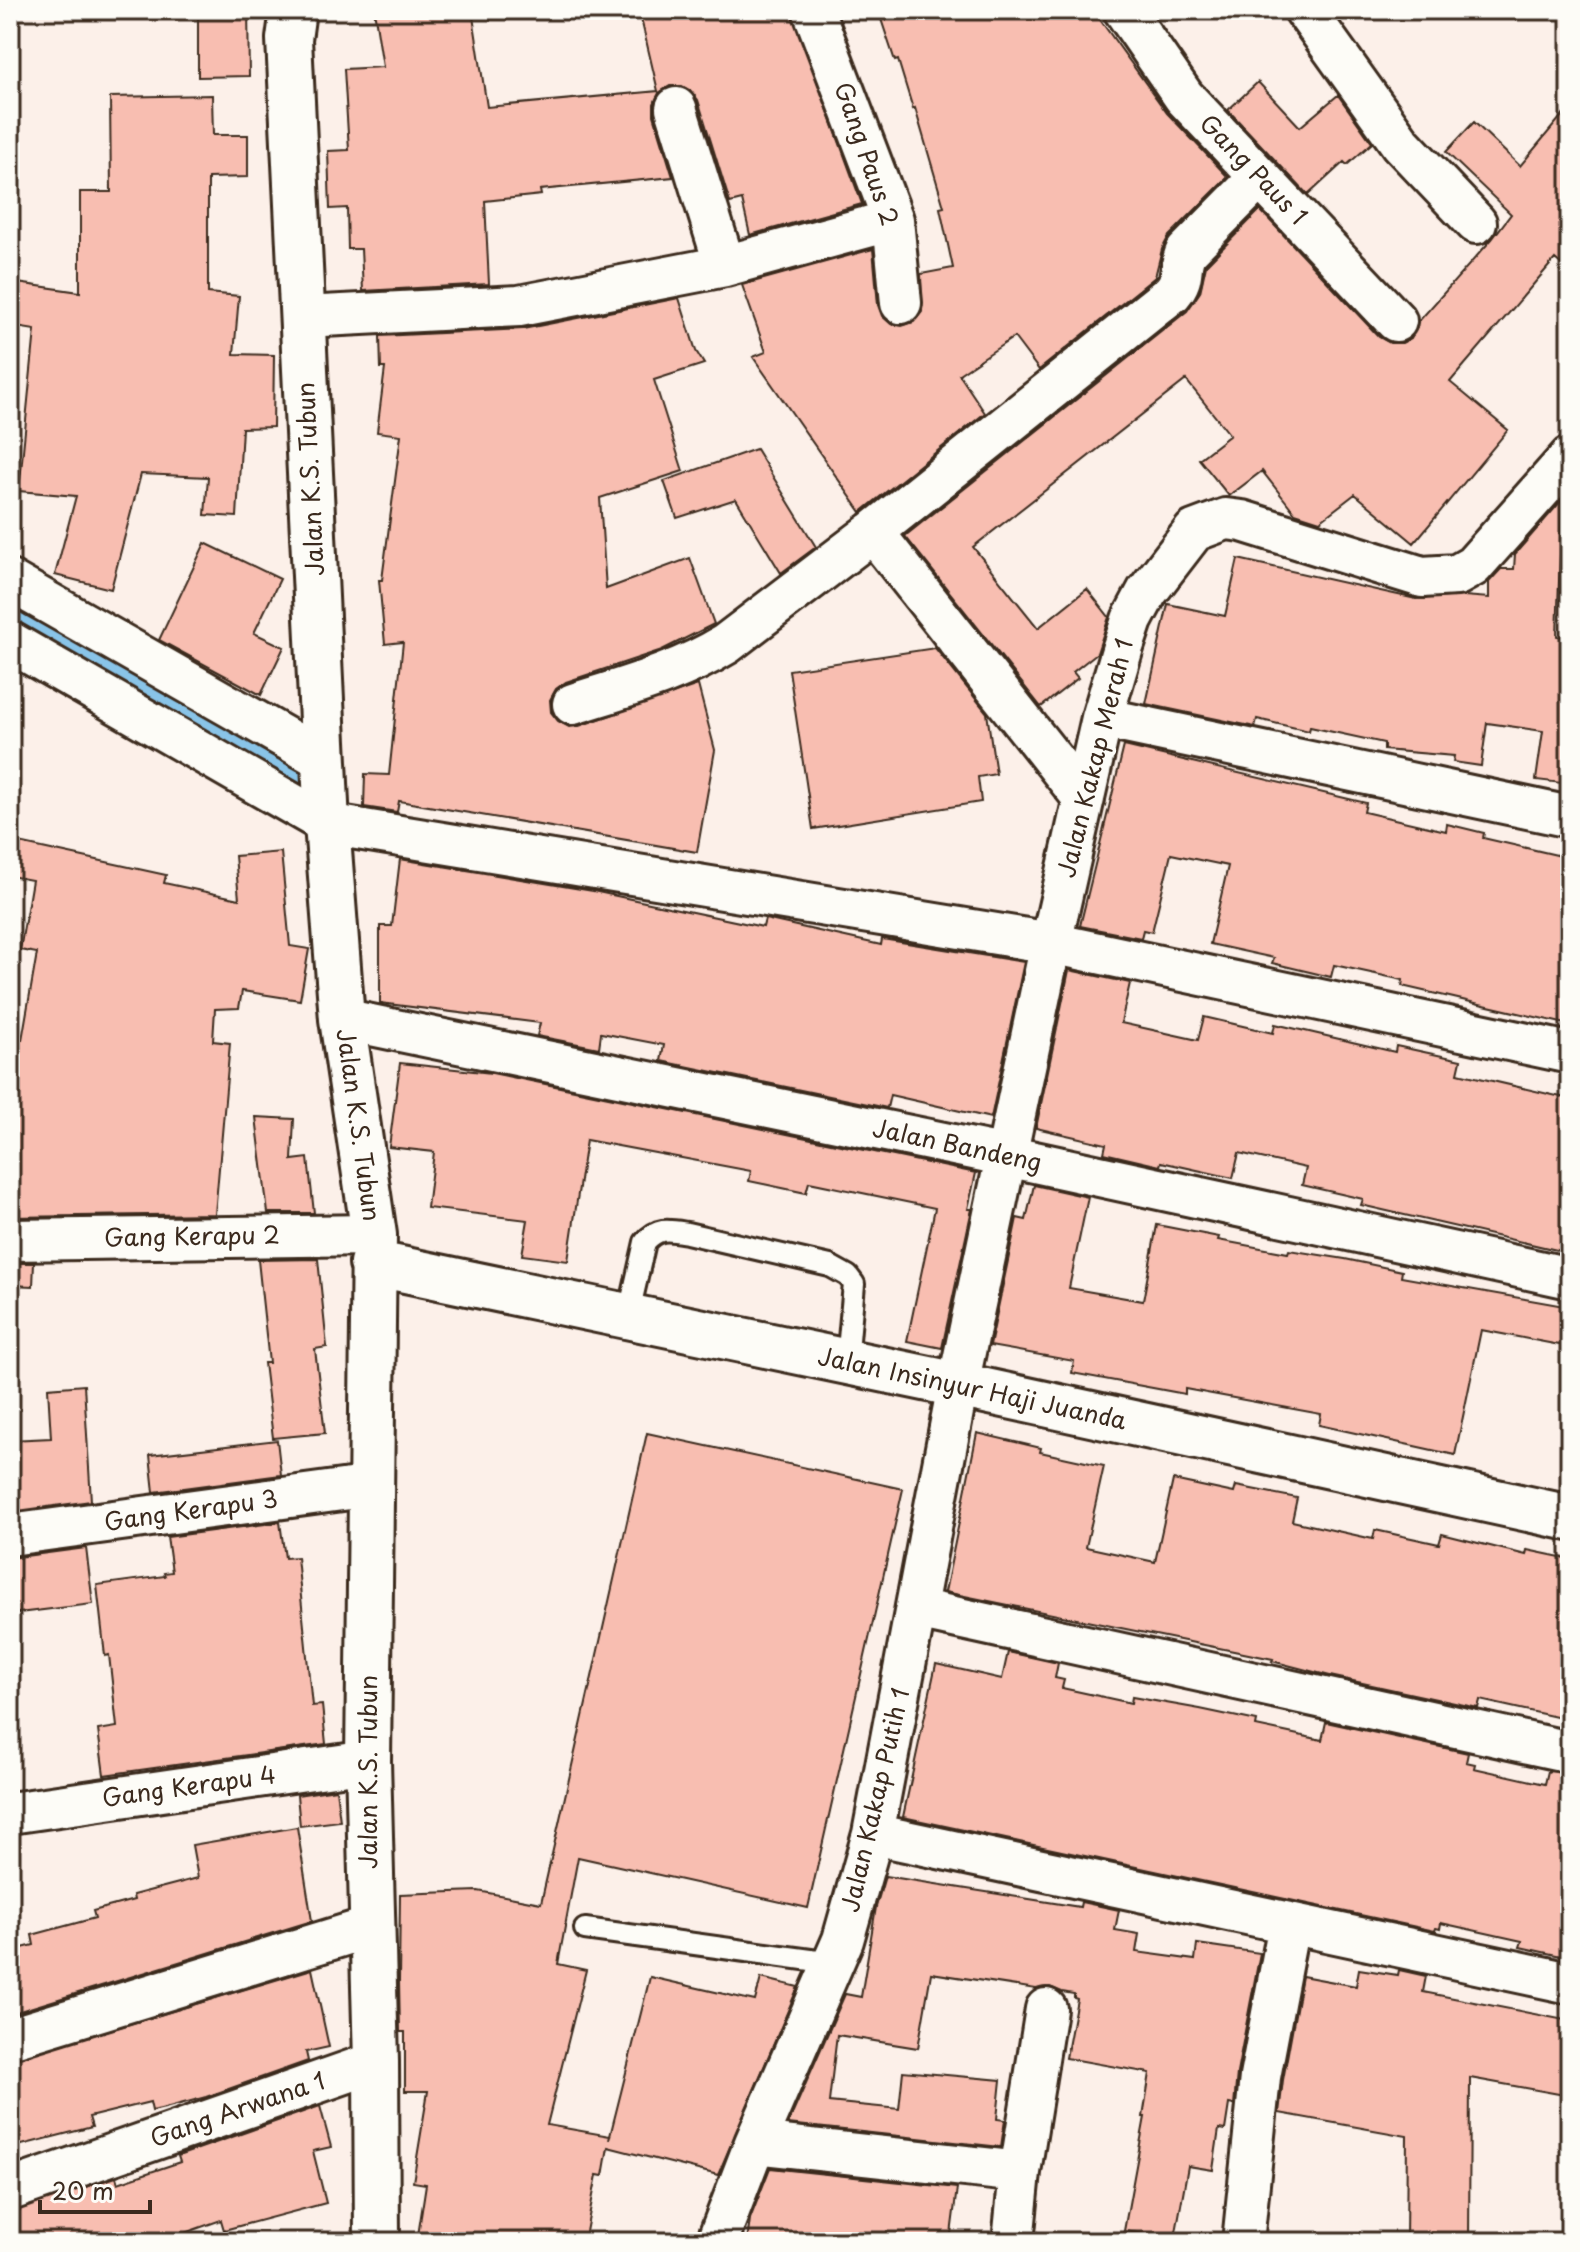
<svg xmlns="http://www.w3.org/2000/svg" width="1580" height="2252" font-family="'Playpen Sans',sans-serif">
	<rect width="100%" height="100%" fill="#fcf0e9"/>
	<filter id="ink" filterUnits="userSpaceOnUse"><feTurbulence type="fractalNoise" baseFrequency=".0125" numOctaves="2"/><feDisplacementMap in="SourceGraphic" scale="16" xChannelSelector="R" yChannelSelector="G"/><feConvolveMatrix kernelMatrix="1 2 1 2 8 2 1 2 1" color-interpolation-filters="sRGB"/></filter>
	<g filter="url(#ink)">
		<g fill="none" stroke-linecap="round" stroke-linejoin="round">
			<path stroke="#89c4e8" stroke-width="66" d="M10,616L276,763"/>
		</g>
		<path fill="#f8beb1" stroke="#3b2a1e" stroke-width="2" d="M198,10H248L249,76L198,77Z
			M374,10H472L487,107L658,91L639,10H791L862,204L750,235L742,200L730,203L698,100L691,91L682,86H670L659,93L654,104V115L673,177L540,190L541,195L485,201L489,284L363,291L361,249H348L347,208L330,209L328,151L349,150L344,69L383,67Z
			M878,10H1093L1167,113L1228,177L1169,236L1162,249L1155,277L1039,370L1014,337L959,374L985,413L861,512L753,357L766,352L742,285L873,249L878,305L882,316L891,324L902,326L914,322L922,312L921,274L953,268L940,208L944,207L915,108L913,109L898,60L895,61Z
			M1258,82L1300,127L1338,95L1372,143L1347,165L1344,162L1308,195L1228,110Z
			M212,95L213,135H248V177L208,178V293L239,296L234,354L274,355L273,427L242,428L237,517L205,515L208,477L141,474L111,589L55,575L76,496L19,491L35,330L10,326V282L80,292V192H111L110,97Z
			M1570,106V272L1555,259L1450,382L1508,430L1414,543L1355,494L1320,521L1295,513L1262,471L1229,496L1199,459L1230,435L1186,380L973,547L1038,628L1087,589L1109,617L1097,653L1073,672L1078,678L1041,707L905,536L1187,311L1200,292L1206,265L1260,210L1379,337L1390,343H1402L1411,338L1418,322L1492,239L1511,214L1446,152L1474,122L1520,166Z
			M679,298L696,351L704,364L654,380L683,471L600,498L606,589L690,558L714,624L662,650L566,682L556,689L550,700L551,712L558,721L569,727L579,726L698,685L715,750L697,852L399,801L397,812L364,807L365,774L389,775L403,642L385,644L379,580H382L401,435L377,432L385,368H381L380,336L523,329Z
			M756,449L816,547L781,573L736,499L677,518L664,481Z
			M1562,500L1557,636L1570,638V784L1536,780L1543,731L1487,723L1481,766L1453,762L1454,756L1384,750V743L1310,727L1309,731L1257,719L1255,727L1146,704L1168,604L1225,616L1238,559L1416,599L1464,596L1489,598V582L1501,569H1514L1515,554Z
			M205,543L280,579L254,633L284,647L261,695L159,640Z
			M935,648L987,713L996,774L978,777L981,802L813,829L789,670Z
			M1124,746L1366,803L1364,812L1446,831L1447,824L1484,833L1483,838L1570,858V1025L1402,986L1403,980L1334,965L1331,977L1272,963L1274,958L1210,944L1228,866L1171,854L1152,932L1143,930L1141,938L1080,926Z
			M10,841L166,875L164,883L239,899L235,856L281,852L290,946L309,949L300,1000L242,991L239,1008L215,1009L213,1041L230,1043L215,1214L10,1217V1039L22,1040L37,953L20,950L32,880L10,876Z
			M400,859L593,891L763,927L765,919L881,945L882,939L1024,962L991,1118L890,1095L887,1108L661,1061L664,1045L601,1033L599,1048L537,1036L540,1023L380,1003V926H392Z
			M1069,970L1130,983L1121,1023L1198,1040L1204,1017L1273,1033L1275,1024L1395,1052L1396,1046L1461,1060L1458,1073L1570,1099V1253L1361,1205L1363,1199L1302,1185L1306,1168L1239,1153L1233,1178L1161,1162L1160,1166L1104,1153L1106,1144L1036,1128Z
			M400,1063L492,1073L976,1173L968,1209H972L942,1348L907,1341L935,1208L809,1182L806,1193L749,1181L751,1171L586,1140L568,1261L522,1255L528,1220L427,1208L434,1152L389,1147Z
			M256,1117L294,1119L292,1160L308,1158L314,1213H268Z
			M1034,1185L1088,1197L1069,1288L1143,1301L1157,1225L1219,1237L1218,1240L1288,1253L1289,1250L1345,1259L1402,1271L1401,1277L1570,1307V1347L1481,1330L1455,1455L1319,1425L1321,1414L1185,1389V1394L1072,1373L1074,1361L990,1346L1017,1218L1026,1220Z
			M318,1259L327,1347L315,1349L325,1433L273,1438L264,1363H269L258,1260Z
			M10,1263H34L33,1286L10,1285Z
			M84,1385L91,1501L10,1512V1440L51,1438L48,1388Z
			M647,1433L903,1489L808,1908L578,1857L558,1964L586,1970L547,2125L610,2136L609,2140L650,1977L755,2001L761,1978L798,1987L718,2175L608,2147L603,2176L597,2175L584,2242H417L426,2184L413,2182L428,2091H405V2032H400L399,1981L400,1894L478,1891L541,1903Z
			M977,1433L1041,1448L1040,1452L1104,1466L1086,1547L1155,1562L1173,1480L1234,1493L1236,1486L1297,1498L1292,1521L1373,1539L1375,1530L1439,1544L1442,1534L1526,1555L1527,1550L1570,1559V1720L1480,1700L1478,1708L1330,1676L1272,1661L1273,1659L945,1592Z
			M277,1440L281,1475L154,1492L150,1455Z
			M280,1522L285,1558L297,1557L312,1706L322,1705L326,1744L104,1775L98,1730L117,1727L109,1655L105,1656L97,1585L165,1576L164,1573L172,1572L167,1537Z
			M86,1548L93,1604L10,1614V1558Z
			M1008,1652L1058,1663L1055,1678L1064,1680L1062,1688L1131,1703L1132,1697L1200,1709L1257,1721L1256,1726L1322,1740L1326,1722L1468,1753L1466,1762L1475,1764L1474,1768L1545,1784L1548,1771L1570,1774V1958L1520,1947L1522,1941L1441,1923L1440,1929L1436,1928L1435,1931L903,1817L936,1664L1002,1679Z
			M336,1789L340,1821L300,1826L297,1795Z
			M297,1827L312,1921L10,2014V1951L34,1945L32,1935L95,1918L93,1911L134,1900L133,1895L198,1878L192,1845Z
			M885,1876L1080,1907L1081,1902L1119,1910L1115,1930L1139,1934L1136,1952L1195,1960L1197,1944L1260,1953L1237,2073L1234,2105L1229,2104L1225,2130L1219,2129L1213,2170L1188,2166L1175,2238L1124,2231L1145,2117H1143L1150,2073L1066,2058L1077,1999L1074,1998V1994L1062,1992L1050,1987L1036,1989L931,1973L918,2048L837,2035L829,2102L899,2109L903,2071L1001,2080L997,2119L1005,2120L1001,2147L788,2124L845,1994L861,1997L876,1907Z
			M312,1969L329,2047L306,2052L308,2061L206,2097L165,2108L152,2111L150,2102L89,2117L92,2127L10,2148V2060Z
			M1359,1969L1398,1975L1399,1970L1426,1976L1423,1992L1570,2021V2096L1470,2078L1469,2242H1406L1407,2136L1279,2113L1283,2080L1302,1976L1356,1986Z
			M320,2106L331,2147L313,2151L326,2203L224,2230L221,2220L159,2242H16L10,2224V2212L116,2177L118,2183L180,2162L178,2156Z
			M770,2168L957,2188L950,2242H747L750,2219Z"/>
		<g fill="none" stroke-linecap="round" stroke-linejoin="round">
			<g stroke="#3b2a1e" stroke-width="26">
				<path id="lane" d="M628,1317L645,1242C658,1227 669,1230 687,1233L830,1266L848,1276L854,1284L847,1362
					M585,1929L833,1963"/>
			</g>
			<g stroke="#3b2a1e" stroke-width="46">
				<path id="street" d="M813,10L893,220L901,303
					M1124,10L1184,97L1396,321
					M1305,10L1401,144L1476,223
					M676,108L725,266
					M303,317L519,306L725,266L893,220
					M873,532L1084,799
					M10,581L324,760
					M10,642L327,824L1051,943L1570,1053
					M573,704C626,687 679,673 726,644L873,532L1172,293C1186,277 1178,268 1186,252L1260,177
					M1102,718L1570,817
					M342,1019L1007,1156L1570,1278
					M10,1240L374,1235
					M10,1535L372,1486
					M917,1609L1570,1752
					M10,1813L368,1761
					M873,1834L1570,1983
					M10,2038L371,1927
					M755,2143L1020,2172
					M10,2190L376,2062
					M717,2242L755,2143L843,1940L873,1834L958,1385L1051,943L1102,718L1123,647L1132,620L1147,592L1194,531L1226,519L1242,521L1422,577L1457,575L1473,566L1570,457
					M1013,2242L1020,2172L1046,2009
					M1243,2242L1260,2077L1289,1924"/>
			</g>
			<g stroke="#3b2a1e" stroke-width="50">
				<path id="secondary" d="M293,10L289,39L327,824L342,1019L374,1235L368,1761L376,2062L377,2242
					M372,1263L958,1385L1570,1518"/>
			</g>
			<use href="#lane" stroke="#fdfcf7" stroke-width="20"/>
			<use href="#street" stroke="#fdfcf7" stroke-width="40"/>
			<use href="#secondary" stroke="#fdfcf7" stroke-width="44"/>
		</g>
	</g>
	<g text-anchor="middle" stroke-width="7" stroke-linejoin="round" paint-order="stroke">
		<g font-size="24" fill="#3b2a1e" stroke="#fdfcf7">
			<text transform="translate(866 154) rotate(71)" y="8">Gang Paus 2</text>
			<text transform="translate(1253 170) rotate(46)" y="8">Gang Paus 1</text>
			<text transform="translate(311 479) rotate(-93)" y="8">Jalan K.S. Tubun</text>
			<text transform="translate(1096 758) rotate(-76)" y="8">Jalan Kakap Merah 1</text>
			<text transform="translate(358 1125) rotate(82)" y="8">Jalan K.S. Tubun</text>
			<text transform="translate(957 1146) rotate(12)" y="8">Jalan Bandeng</text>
			<text transform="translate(192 1237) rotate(-1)" y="8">Gang Kerapu 2</text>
			<text transform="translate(972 1389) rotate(12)" y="8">Jalan Insinyur Haji Juanda</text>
			<text transform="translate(191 1511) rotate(-8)" y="8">Gang Kerapu 3</text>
			<text transform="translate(369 1772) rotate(-90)" y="8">Jalan K.S. Tubun</text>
			<text transform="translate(189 1787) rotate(-8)" y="8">Gang Kerapu 4</text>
			<text transform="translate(876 1800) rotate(-77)" y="8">Jalan Kakap Putih 1</text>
			<text transform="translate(238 2110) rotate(-19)" y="8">Gang Arwana 1</text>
		</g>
	</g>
	<rect width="1580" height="2252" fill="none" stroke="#fdfcf7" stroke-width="40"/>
	<rect x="20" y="20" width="1540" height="2212" fill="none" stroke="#3b2a1e" stroke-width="3" filter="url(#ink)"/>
	<path d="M40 2200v12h110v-12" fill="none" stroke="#3b2a1e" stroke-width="4"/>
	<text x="52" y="2200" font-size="24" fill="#3b2a1e" stroke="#fdfcf7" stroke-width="6" paint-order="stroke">20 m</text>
</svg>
